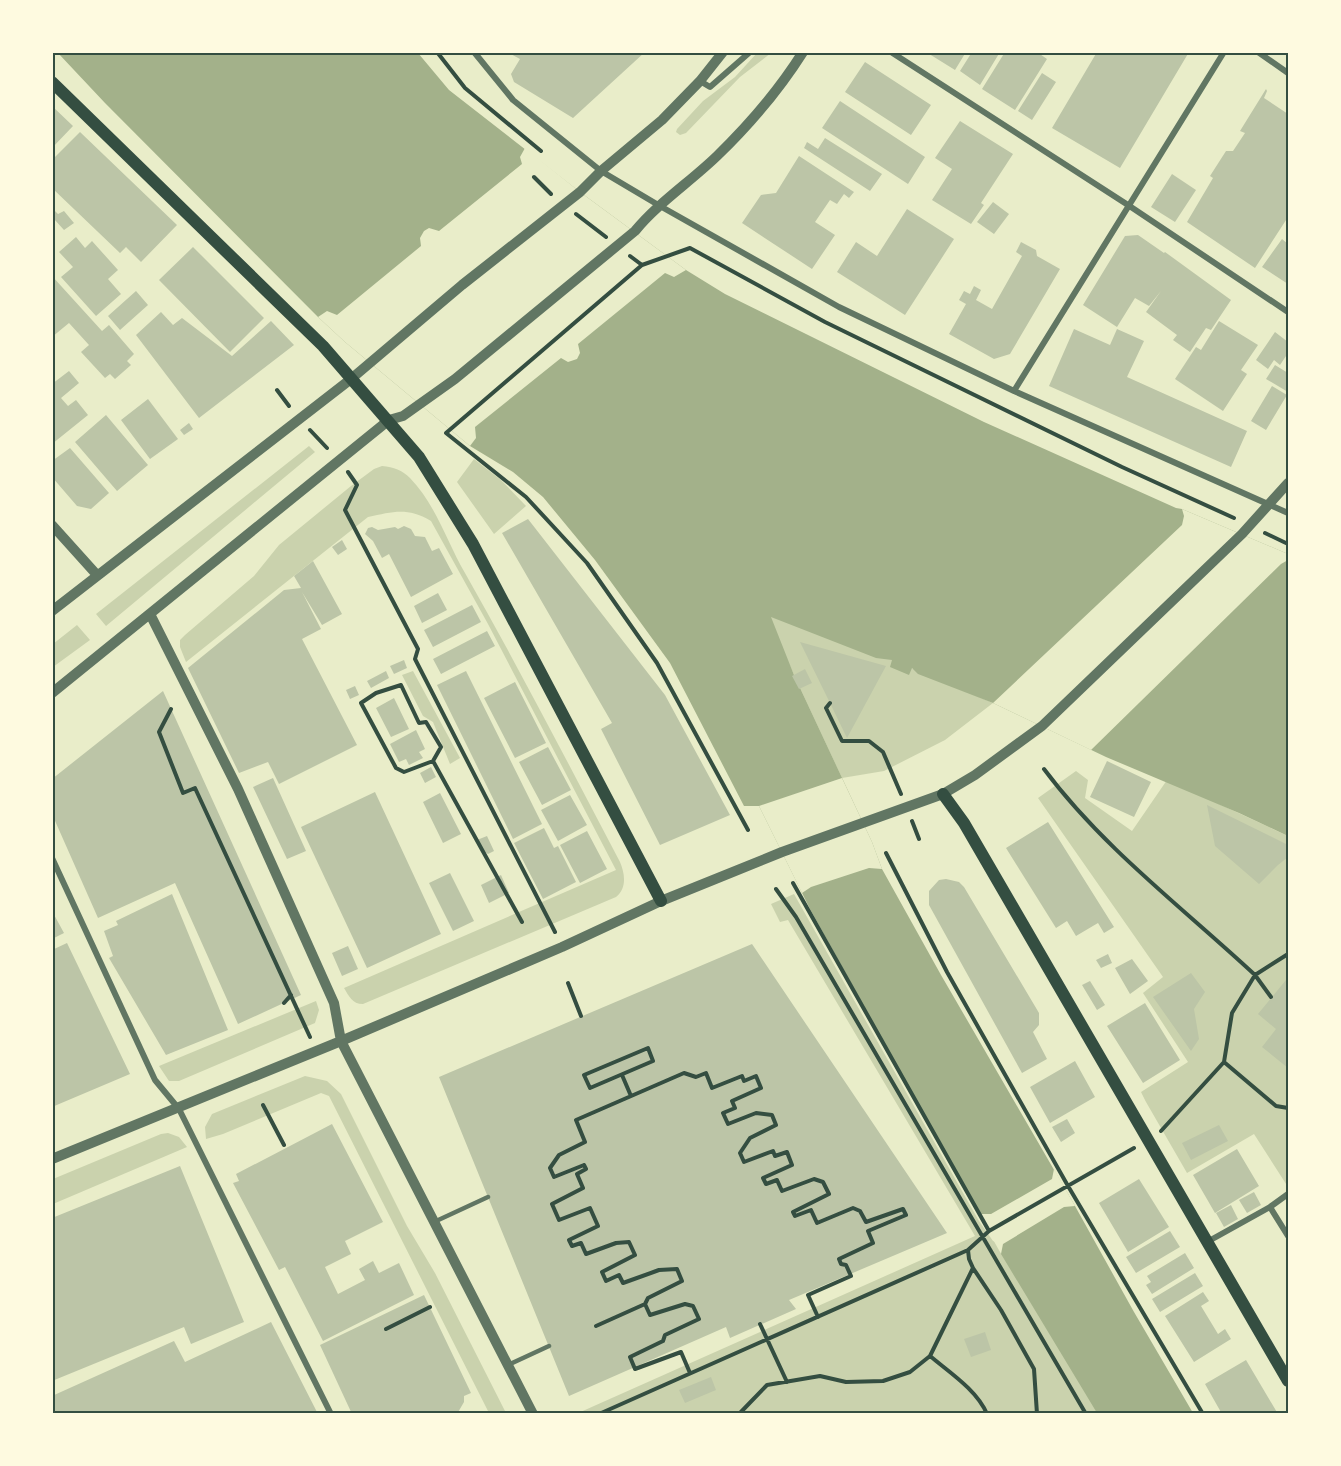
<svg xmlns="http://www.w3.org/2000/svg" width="1341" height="1466" font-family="'DejaVu Sans',sans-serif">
	<rect width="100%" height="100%" fill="#e9edc9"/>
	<path fill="#cad2ad" d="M757,53H771L740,77L686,133L680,135L676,132L677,129L703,101L735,77Z
		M309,446L315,452L106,626L96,614Z
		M474,459L501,480L526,506L494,534L457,482Z
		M382,466C394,467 402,470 410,478C436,505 447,542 465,573C519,668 569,765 620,862C625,874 627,888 616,897L363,1004C352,1004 349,996 344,988L616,870L488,624L431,521C407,507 393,512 368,517L186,662L180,647V640L185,635L254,576L279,545L351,486L374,469Z
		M770,616L893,660L993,703L945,740L884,771L842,778L794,675L773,627Z
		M77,625L90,640L53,667V644Z
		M413,671L460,758L450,764L433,722L423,716L402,675Z
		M1076,771L1088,780L1085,798L1132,831L1167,780L1288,836V1187L1254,1134L1187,1173L1146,1102L1141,1092L1188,1062L1143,993L1163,977L1038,798Z
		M794,894L979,1221L993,1241L1001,1244L1098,1413L576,1414L975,1236L788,920L780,922L771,904Z
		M316,1001L319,1010L315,1023L179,1081H169L159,1066Z
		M305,1076L327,1081L341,1094L407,1226L435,1273L506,1413H489L329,1096L321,1093L223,1134L206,1139L205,1127L212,1114Z
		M168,1133L179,1137L187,1147L53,1204V1179L161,1134Z"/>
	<path fill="#a3b18a" d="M58,53H418L449,90L580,192L686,270L725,294L984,422L1176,508L1182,509L1288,554V836L1239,813L1106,757L993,703L918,674L912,668L909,675L890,667L892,660L876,658L771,617L794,675L872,842L882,869L941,975L1075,1206L1134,1312L1193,1413H1097L1001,1254L988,1226L979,1214L810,909L759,806H744L670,663L595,560L543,497L513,472L470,446L345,342L318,317L105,103Z"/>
	<path fill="#e9edc9" d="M525,148L580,192L686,270L674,277L665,273L578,344L580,353L577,359L568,362L561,358L475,427L476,438L470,446L345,342L318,317L327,311L337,315L421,246L420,238L424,231L429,228L439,231L522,164L520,157Z
		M1182,509L1288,554V560L1281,564L1091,750L993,703L1182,525L1184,516Z
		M842,778L872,842L882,869L869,868L811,887L802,893L759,806Z
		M1054,1169L1075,1206L1064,1207L1003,1244L1001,1254L979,1214H991L1052,1179Z"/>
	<path fill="#bcc5a7" d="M507,52H645L573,118L514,82L511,74L520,59Z
		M926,52H966L955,70Z
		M972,52H1000L980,85L960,71Z
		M1005,52H1037L1047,59L1015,110L982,89Z
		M1097,52H1189L1120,168L1052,128Z
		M865,62L931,105L911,135L845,92Z
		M1042,73L1056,82L1032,120L1018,111Z
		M1266,89L1267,91L1264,98L1288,114V217L1255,268L1187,222L1213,178L1210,176L1226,151H1233L1245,133L1240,131Z
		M840,101L925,157L908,184L822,128Z
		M52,106L73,126L52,148Z
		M960,121L1013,154L981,203L984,205L971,224L932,200L952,169L935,158Z
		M80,132L177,225L141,262L126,247L120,253L52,188V160Z
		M825,138L882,174L870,191L804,148L807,142L818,149Z
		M799,156L854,192L849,198L844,194L837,204L830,200L815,222L835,235L812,269L742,223L761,195L776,193Z
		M1172,174L1196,190L1175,222L1151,207Z
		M993,202L1009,214L994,234L977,222Z
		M52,208L58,214L64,211L74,223L64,230L54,219L52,220Z
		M907,209L954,239L905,315L837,272L856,242L877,256Z
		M1138,235L1164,253L1165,252L1231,300L1211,330L1206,328L1190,352L1173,340L1177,335L1146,312L1161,291L1149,306L1135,298L1117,327L1083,305L1125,236Z
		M76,237L85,248L92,241L118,270L108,279L121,294L96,316L61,277L73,267L59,252Z
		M1282,239L1288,244V284L1262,267Z
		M1021,242L1036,250L1037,256L1060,269L1010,354L994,359L949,334L966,304L959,300L964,291L970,294L974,286L981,290L976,300L992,309L1022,256L1016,252Z
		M193,247L264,318L230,352L159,280Z
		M52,276L102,331L109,325L134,354L127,361L131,365L115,379L110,374L105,378L81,352L89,345L69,323L52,337Z
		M136,291L148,305L120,330L108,316Z
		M161,312L173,325L182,318L232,356L271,321L294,345L199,418L136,335Z
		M1219,321L1258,345L1241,370L1247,374L1223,411L1175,379L1196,347L1201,350Z
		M1074,329L1110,345L1117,329L1144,341L1127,377L1247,431L1231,467L1049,386Z
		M1275,332L1288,342V353L1280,365L1274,360L1268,369L1256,360Z
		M1275,365L1288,373V392L1266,379Z
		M69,371L79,383L61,398L68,406L76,400L88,415L52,444V384Z
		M1272,386L1287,395L1266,430L1251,421Z
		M148,399L178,439L150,459L121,420Z
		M106,415L148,465L117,491L75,442Z
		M189,423L193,429L184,435L180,430Z
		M70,448L109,493L91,509L77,506L52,477V461Z
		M528,519L665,695L730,815L660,845L601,729L612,723L502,533Z
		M404,526L411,529L415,536L425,537L432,551L439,548L453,574L411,597L389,554L382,558L373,541L365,534L368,528L372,527L378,530L395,527L398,529Z
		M342,540L347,549L338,555L332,547Z
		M313,561L342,614L322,625L302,592L321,629L302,639L357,745L279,784L268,762L239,773L188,668L284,590L301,588L294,576Z
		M438,593L447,610L422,623L414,606Z
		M472,605L481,622L433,647L424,630Z
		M487,631L495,646L441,674L433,659Z
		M800,642L886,666L847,738L830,703Z
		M404,660L407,668L394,674L390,666Z
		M805,669L812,683L799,689L792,676Z
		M386,671L389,678L371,688L367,681Z
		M466,671L542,824L513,839L437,685Z
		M515,682L546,743L515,758L484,698Z
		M355,686L359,695L350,699L346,690Z
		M163,691L301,995L238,1024L175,883L98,918L52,814V779Z
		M394,698L409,729L391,737L376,708Z
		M416,730L425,749L419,752L423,758L409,765L406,759L399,762L390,744Z
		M548,747L571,790L542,805L519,762Z
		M1107,761L1151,782L1134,817L1090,797Z
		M431,767L436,777L425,783L420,773Z
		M273,778L306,851L287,859L253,787Z
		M375,792L441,934L367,968L301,827Z
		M440,793L461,834L443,843L423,802Z
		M570,795L587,825L558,841L541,810Z
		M1207,805L1288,845V857L1278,865L1259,884L1215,846Z
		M1048,822L1114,927L1104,933L1098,923L1076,936L1067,921L1056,928L1006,848Z
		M544,828L554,848L558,846L576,882L543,899L514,843Z
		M587,831L607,869L580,883L560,845Z
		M487,836L494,851L488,854L482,850L477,840Z
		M450,873L474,921L453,931L429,883Z
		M501,875L509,893L489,903L481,885Z
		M946,879L959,882L964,887L1039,1013V1025L1033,1032L1047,1059L1022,1073L929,905V891L939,880Z
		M172,894L228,1030L166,1055L109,958L113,956L104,931L118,925L116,921Z
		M52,911L64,933L52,939Z
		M67,943L130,1074L52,1107V950Z
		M752,944L947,1233L789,1300L796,1309L730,1338L726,1327L569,1396L439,1077Z
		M348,946L358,969L342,976L332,953Z
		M1108,954L1112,963L1101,968L1096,960Z
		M1132,959L1148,981L1130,994L1115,968Z
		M1191,973L1205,992L1194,1009L1199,1039L1191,1051L1153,997Z
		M1286,980L1288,982V1068L1262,1047L1276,1029L1258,1014Z
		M1090,981L1105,1005L1097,1010L1082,985Z
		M1145,1003L1180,1060L1143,1083L1107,1026Z
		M1075,1061L1095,1097L1050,1123L1030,1087Z
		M1067,1119L1075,1133L1061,1142L1052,1127Z
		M332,1124L383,1222L345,1241L351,1254L325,1267L338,1294L365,1280L359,1269L373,1261L379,1273L399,1263L414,1295L323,1341L285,1267L279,1270L233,1183L239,1181L236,1174Z
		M1219,1125L1228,1141L1191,1160L1182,1143Z
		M1237,1149L1259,1186L1215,1213L1193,1175Z
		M180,1166L244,1322L191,1344L184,1327L52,1381V1218Z
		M1139,1179L1169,1227L1128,1252L1099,1203Z
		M1254,1192L1261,1205L1247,1213L1239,1200Z
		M1231,1205L1238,1219L1224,1227L1216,1213Z
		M1170,1231L1180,1247L1136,1273L1126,1257Z
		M1185,1253L1194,1268L1152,1294L1146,1285L1151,1282L1147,1276Z
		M1195,1273L1203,1286L1160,1312L1152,1299Z
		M1203,1292L1209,1301L1201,1306L1218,1334L1225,1329L1231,1339L1194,1362L1165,1316Z
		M424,1295L471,1393L464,1396V1402L457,1414H352L320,1345Z
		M271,1322L318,1414H52V1396L174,1341L185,1362Z
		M985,1332L991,1350L971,1357L964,1339Z
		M1246,1360L1278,1414H1222L1205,1384Z
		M711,1377L716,1390L685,1403L679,1390Z"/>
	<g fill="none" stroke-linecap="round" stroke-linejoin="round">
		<path stroke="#344e41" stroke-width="4" d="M437,52L465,88L541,151
			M534,177L551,194
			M576,214L606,237
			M630,256L642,265
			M277,390L289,406
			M310,430L327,448
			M348,472L357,485L345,510L418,649L415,659L555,932
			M1265,533L1288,544
			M830,703L826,708L842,741H869L883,752L901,794
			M171,709L159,732L183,793L195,788L310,1037
			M433,761L441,747L426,722L419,723L401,685L376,693L361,703L396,768L404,772L433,761L522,922
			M1044,769C1103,848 1183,908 1255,975L1271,997
			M912,821L919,839
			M748,830L657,663L587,563L526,497L446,433L642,265L690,248L825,322L1122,467L1234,518
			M886,853L947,972L1068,1186L1203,1414
			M793,883L989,1231
			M776,889L796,917L1086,1414
			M568,983L581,1016
			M284,1003L291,995
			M648,1048L653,1061L590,1088L584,1075Z
			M1224,1062L1276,1106L1288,1108
			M622,1075L631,1096
			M263,1105L284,1145
			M1161,1131L1224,1062L1232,1013L1255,975L1288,954
			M584,1165L554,1177L550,1168L559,1155L585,1142L576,1120L684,1073L696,1077L706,1073L712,1088L742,1076L744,1081L756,1076L761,1088L732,1101L735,1108L723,1113L728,1124L756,1113L772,1115L776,1125L750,1138L740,1153L744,1162L773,1151L775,1156L787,1152L792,1165L763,1178L766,1184L777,1180L782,1191L814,1179L823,1182L829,1194L793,1212
			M584,1165L586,1169L577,1174L583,1188L552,1204L559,1220L590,1208L598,1226L569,1240L572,1246L581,1243L586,1254L616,1243L629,1242L635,1255L602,1272L606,1281L619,1275L623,1283L659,1270L677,1269L682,1281L648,1298L645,1304L650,1315L685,1304L693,1306L699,1319L665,1335L663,1341L630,1357L635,1369L681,1352L690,1373
			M793,1212L795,1216L811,1210L817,1223L853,1208L860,1211L866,1222L903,1209L906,1215L868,1231L873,1243L839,1259L841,1264L846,1265L851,1276L808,1295L818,1317
			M973,1268L1001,1310L1034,1369L1037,1414
			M760,1324L787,1382
			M596,1326L645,1304
			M386,1329L430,1307
			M930,1356L973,1268L969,1259L968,1250
			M599,1414L968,1250L989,1231L1134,1148
			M739,1414L767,1385L820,1376L846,1382L883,1381L910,1372L930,1356C949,1372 977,1390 987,1414"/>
		<path stroke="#617663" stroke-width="4.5" d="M434,1222L488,1197
			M508,1365L549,1346"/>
		<path stroke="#617663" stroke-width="6" d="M474,52L513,100L601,171L660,206L839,307L1014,391L1288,513
			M891,52L1128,205L1288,312
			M1258,52L1288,73
			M700,81L710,87L750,52
			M1014,391L1224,52
			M52,858L155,1080L179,1109L331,1414
			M1270,1207L1288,1236
			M1207,1242L1270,1207L1288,1194"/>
		<path stroke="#617663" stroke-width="10" d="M52,525L97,575
			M52,611L351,379L462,285L580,192L601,171L662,120L700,81L723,52
			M150,614L238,789L334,1003L341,1041L533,1414
			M52,693L389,420L403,416L455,379L635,231C658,203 690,182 717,156C749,125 779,90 803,52
			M52,1159L341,1041L562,947L661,901L782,852L943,794L975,775L1042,726L1242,534L1288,483"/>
		<path stroke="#344e41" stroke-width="12" d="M52,82L323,346L419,457L473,544L661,901
			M943,794L964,823L1288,1381"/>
	</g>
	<rect width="1341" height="1466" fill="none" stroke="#fefae0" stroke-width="108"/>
	<rect x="54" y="54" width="1233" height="1358" fill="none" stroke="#344e41" stroke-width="2"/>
</svg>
